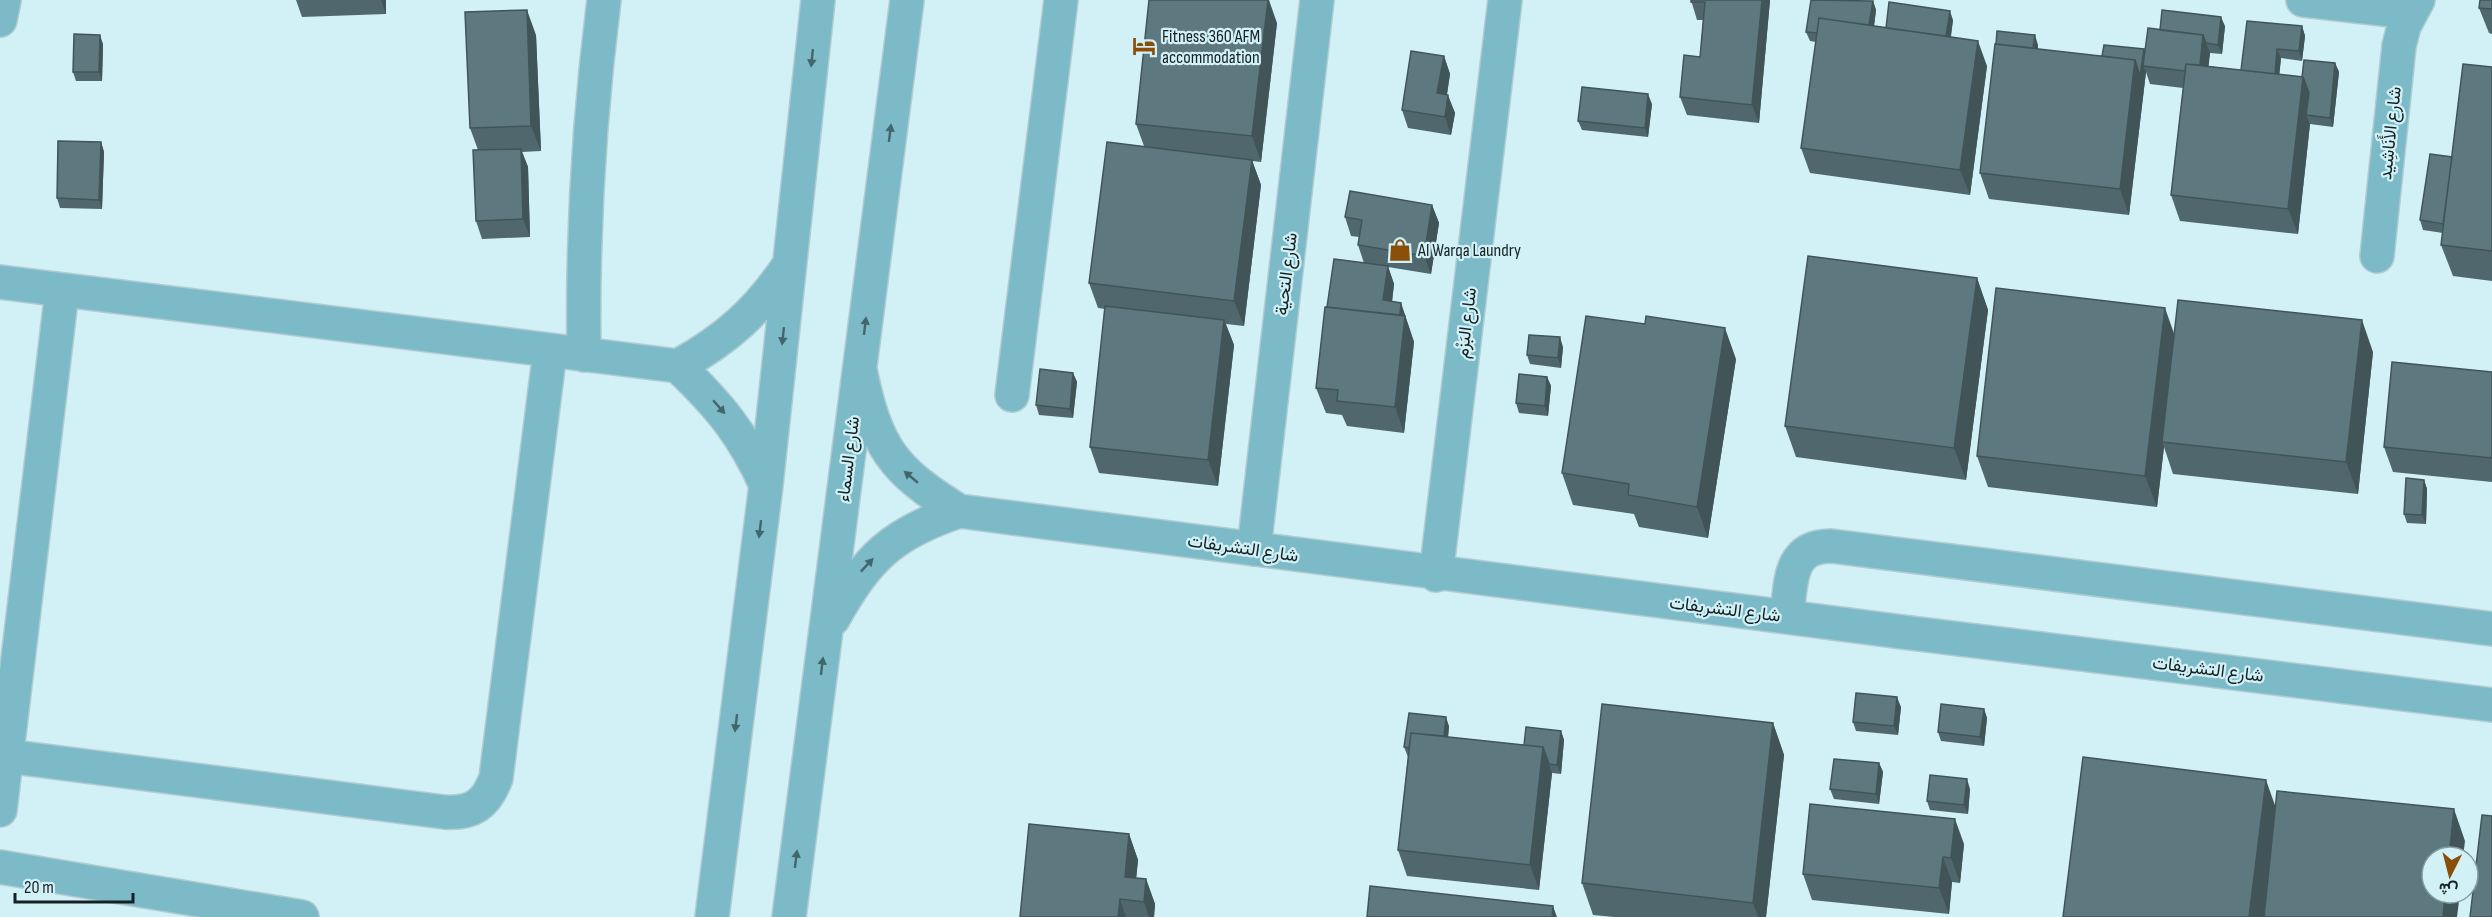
<svg xmlns="http://www.w3.org/2000/svg" width="2492" height="917" font-family="'Sofia Sans Condensed',Vazirmatn,sans-serif">
	<rect width="100%" height="100%" fill="#d2f1f7"/>
	<g fill="none" stroke-linecap="round" stroke-linejoin="round">
		<g stroke="#b0ccd1" stroke-width="36">
			<path id="minor" d="M2303,0L2410,12
				M0,20L4,0
				M2377,256L2399,46L2404,26L2418,0
				M0,282L678,366C727,339 758,311 789,265
				M584,355C582,235 589,118 604,0
				M678,366C719,405 743,434 766,485
				M860,370C876,447 892,470 959,511C1469,580 1981,641 2492,705
				M1012,395L1061,0
				M1254,549L1317,0
				M1436,575L1505,0
				M1787,616C1791,583 1788,546 1831,546L2492,629
				M833,619C866,558 893,533 959,511
				M6,756L444,812C472,814 486,805 496,778L550,351
				M0,810L62,291
				M0,867L302,917
				M712,917L766,485L818,0
				M789,917L907,0"/>
		</g>
		<use href="#minor" stroke="#7cbac7" stroke-width="33"/>
	</g>
	<path fill="#50686d" d="M296,0H386V14L302,17Z
		M1691,0H1770L1759,123L1687,115L1680,97L1700,57L1703,20H1697Z
		M2492,0V34L2489,33L2479,8Z
		M1873,1L1876,10L1874,26L1886,28L1953,20L1951,37L1987,66L1970,195L1810,173L1801,148L1816,42L1810,41L1806,32Z
		M1277,23L1261,162L1252,161L1261,185L1244,326L1226,324L1234,345L1218,486L1099,473L1090,447L1105,309L1098,308L1089,283L1144,146L1136,124Z
		M2225,26L2222,54L2210,53L2208,66L2241,70L2302,26L2305,36L2302,61L2281,58L2279,75L2302,77L2335,63L2339,72L2333,127L2310,124L2298,234L2180,221L2171,195L2183,88L2150,84L2146,72L2129,215L1989,199L1980,173L2038,45V49L2102,56L2144,49L2145,52L2160,30Z
		M536,35L541,151L522,152L528,167L530,237L482,239L476,221L478,150L470,128Z
		M103,44L102,81H76L73,72Z
		M1444,56L1450,74L1447,95L1455,113L1451,135L1408,128L1402,110Z
		M2492,67V281L2453,276L2441,245L2443,233L2423,230L2420,220L2452,157Z
		M1652,104L1648,137L1582,130L1578,121Z
		M101,142L104,152L102,209L60,208L57,198Z
		M1432,205L1439,223L1431,274L1388,267L1394,284L1392,302L1401,303L1414,342L1404,433L1347,426L1342,415L1326,413L1316,388L1327,307L1364,263L1358,245L1359,237L1351,236L1345,217Z
		M1977,278L1988,310L1966,480L1796,457L1785,426Z
		M2174,334L2373,352L2358,494L2173,474L2164,447L2157,507L1988,487L1977,456Z
		M1563,347L1561,368L1530,364L1527,355Z
		M1736,359L1708,538L1639,527L1634,514L1573,505L1562,473Z
		M2492,372V482L2393,472L2384,447Z
		M1073,373L1077,382L1073,418L1039,415L1036,405Z
		M1547,377L1551,386L1548,416L1519,413L1516,403Z
		M2424,480L2427,489L2426,524L2407,523L2404,514Z
		M1901,707L1898,735L1856,731L1853,722Z
		M1984,709L1987,718L1984,746L1941,741L1938,732Z
		M1773,723L1784,755L1766,917H1614L1593,915L1582,883Z
		M1449,726L1448,737L1524,745L1561,731L1564,740L1561,774L1552,773L1539,890L1407,876L1398,850L1408,757L1404,747Z
		M1879,763L1883,772L1879,804L1834,799L1830,789Z
		M1970,789L1968,814L1930,810L1927,801Z
		M1129,834L1138,860L1136,878L1146,879L1155,904L1154,917H1020Z
		M1964,844L1960,883L1952,882L1949,914L1812,900L1803,874Z"/>
	<path fill="#415559" d="M381,0H386V14Z
		M1268,0H1269L1277,23L1261,162L1252,136Z
		M1762,0H1770L1759,123L1752,105Z
		M1873,1L1876,10L1871,50L1867,40Z
		M527,10L536,35L541,151L531,126Z
		M1950,11L1953,20L1947,60L1944,51Z
		M2221,17L2225,26L2222,54L2218,45Z
		M2302,26L2305,36L2302,61L2299,51Z
		M100,35L103,44L102,81L99,72Z
		M2035,35L2038,45L2035,73L2032,64Z
		M2203,35L2210,53L2206,91L2199,73Z
		M1978,41L1987,66L1970,195L1960,170Z
		M2144,49L2147,58L2143,66L2146,72L2129,215L2120,189L2135,60Z
		M2277,49L2281,58L2277,99L2273,90Z
		M1444,56L1450,74L1444,112L1437,93Z
		M2335,63L2339,72L2333,127L2330,118Z
		M2303,77L2313,103L2306,115L2310,124L2298,234L2288,209Z
		M1648,94L1652,104L1648,137L1645,128Z
		M1448,95L1455,113L1451,135L1445,117Z
		M101,142L104,152L102,209L99,200Z
		M521,149L528,167L530,237L523,219Z
		M1252,160L1261,185L1244,326L1234,301Z
		M1432,205L1439,223L1431,274L1424,256Z
		M1388,266L1394,284L1390,318L1383,300Z
		M1977,278L1988,310L1966,480L1954,448Z
		M1401,303L1414,342L1404,433L1395,407L1399,319Z
		M2165,308L2176,339L2162,442L2164,447L2157,507L2145,476Z
		M1224,320L1234,345L1218,486L1208,460Z
		M2362,320L2373,352L2358,494L2346,462Z
		M1725,328L1736,359L1708,538L1697,507Z
		M1560,337L1563,347L1561,368L1558,358Z
		M1073,373L1077,382L1073,418L1070,409Z
		M1547,377L1551,386L1548,416L1545,406Z
		M2424,480L2427,489L2426,524L2422,515Z
		M1897,697L1901,707L1898,735L1894,726Z
		M1984,709L1987,718L1984,746L1980,737Z
		M1446,717L1449,726L1446,761L1442,752Z
		M1773,723L1784,755L1766,917H1758L1753,903Z
		M1561,731L1564,740L1561,774L1557,765Z
		M1543,747L1552,773L1539,890L1530,865Z
		M1879,763L1883,772L1879,804L1876,794Z
		M1967,779L1970,789L1968,814L1964,805Z
		M2266,780L2277,811L2264,917H2249Z
		M2454,809L2465,841L2463,857H2449Z
		M1955,819L1964,844L1960,883L1951,858Z
		M1129,834L1138,860L1134,902L1125,877Z
		M1943,857L1952,882L1949,914L1939,888Z
		M1146,879L1155,904L1154,917H1149L1144,902Z
		M2445,893H2460L2457,917H2443Z
		M1120,899L1126,917H1118Z
		M1553,906L1557,917H1552Z"/>
	<path fill="#5d797f" stroke="#415559" stroke-width="1.5" d="M1149,0H1268L1252,136L1136,124Z
		M1691,0H1762L1752,105L1680,97L1684,55L1700,57L1705,2H1691Z
		M1811,0L1873,1L1869,25L1819,18L1817,33L1806,32Z
		M2480,0H2492V9L2479,8Z
		M1889,2L1950,11L1946,36L1886,28Z
		M527,10L531,126L470,128L465,12Z
		M2162,10L2221,17L2218,45L2206,43L2203,35L2160,30Z
		M1819,18L1978,41L1960,170L1801,148Z
		M2247,21L2302,26L2299,51L2277,49L2275,74L2241,70Z
		M2148,28L2203,35L2200,65L2186,64L2185,71L2143,66Z
		M1997,31L2035,35L2033,48L1996,44Z
		M74,34L100,35L99,72H73Z
		M1995,44L2135,60L2120,189L1980,173Z
		M2104,45L2144,49L2140,76L2135,60L2102,56Z
		M1411,51L1444,56L1437,93L1448,95L1445,117L1402,110Z
		M2304,60L2335,63L2330,118L2306,115L2309,93L2303,77H2302Z
		M2186,64L2303,77L2288,209L2171,195Z
		M2463,64L2492,67V251L2441,245Z
		M1582,87L1648,94L1645,128L1578,121Z
		M58,141L101,142L99,200L57,198Z
		M1107,142L1252,160L1234,301L1089,283Z
		M521,149L523,219L476,221L473,150Z
		M2430,154L2452,157L2443,224L2420,220Z
		M1350,191L1432,205L1424,256L1358,245L1362,220L1345,217Z
		M1808,256L1977,278L1954,448L1785,426Z
		M1334,259L1388,266L1383,300L1401,303L1400,315L1327,307Z
		M1996,288L2165,308L2145,476L1977,456Z
		M2178,300L2362,320L2346,462L2162,442Z
		M1105,306L1224,320L1208,460L1090,447Z
		M1325,307L1405,316L1395,407L1337,401L1338,390L1316,388Z
		M1586,316L1645,324L1646,316L1725,328L1697,507L1628,495L1629,484L1562,473Z
		M1529,335L1560,337L1558,358L1527,355Z
		M2392,362L2492,372V458L2384,447Z
		M1040,369L1073,373L1070,409L1036,405Z
		M1519,374L1547,377L1545,406L1516,403Z
		M2406,478L2424,480L2422,515L2404,514Z
		M1856,693L1897,697L1894,726L1853,722Z
		M1602,704L1773,723L1753,903L1582,883Z
		M1941,704L1984,709L1980,737L1938,732Z
		M1409,713L1446,717L1444,736L1411,733L1409,748L1404,747Z
		M1526,727L1561,731L1557,765L1549,764L1543,747L1524,745Z
		M1411,733L1543,747L1530,865L1398,850Z
		M2083,757L2266,780L2249,917H2063Z
		M1834,759L1879,763L1876,794L1830,789Z
		M1930,775L1967,779L1964,805L1927,801Z
		M2277,791L2454,809L2449,857H2432V893H2445L2443,917H2264Z
		M1810,804L1955,819L1951,858L1943,857L1939,888L1803,874Z
		M2482,815L2492,816V917H2470Z
		M1029,824L1129,834L1125,877L1146,879L1144,902L1120,899L1118,917H1020Z
		M1370,886L1553,906L1552,917H1367Z"/>
	<defs><path id="oneway-solid" d="M-6-.8H1V-3.2L6.5 0L1 3.2V.8H-6Z" transform="scale(1.5)"/></defs>
	<g fill="#43666d">
		<use href="#oneway-solid" transform="translate(812 58) rotate(96)"/>
		<use href="#oneway-solid" transform="translate(890 133) rotate(-83)"/>
		<use href="#oneway-solid" transform="translate(865 326) rotate(-83)"/>
		<use href="#oneway-solid" transform="translate(783 336) rotate(96)"/>
		<use href="#oneway-solid" transform="translate(719 407) rotate(49)"/>
		<use href="#oneway-solid" transform="translate(911 477) rotate(-140)"/>
		<use href="#oneway-solid" transform="translate(760 529) rotate(97)"/>
		<use href="#oneway-solid" transform="translate(867 565) rotate(-47)"/>
		<use href="#oneway-solid" transform="translate(822 666) rotate(-83)"/>
		<use href="#oneway-solid" transform="translate(736 723) rotate(97)"/>
		<use href="#oneway-solid" transform="translate(796 859) rotate(-83)"/>
	</g>
	<defs>
		<g id="hotel-bare" transform="scale(1.8)"><path d="M-6-4.5h1.5V1H6V5H4.5V3h-9V5H-6ZM-4 0a1.8 1.8 0 1 1 3.6 0ZM.5 0V-2.5h3Q6-2.5 6 0Z" fill="#894e08" stroke="#d2f1f7" stroke-width="2.5" paint-order="stroke"/></g>
		<g id="shop-bare" transform="scale(1.8)"><path d="M-5-2.5h2.3a2.7 3.5 0 0 1 5.4 0H5L5.5 6h-11ZM-1.5-2.5h3a1.5 2.3 0 0 0-3 0Z" fill="#894e08" stroke="#d2f1f7" stroke-width="2.5" paint-order="stroke"/></g>
	</defs>
	<g fill-rule="evenodd">
		<use href="#hotel-bare" x="1144" y="46"/>
		<use href="#shop-bare" x="1400" y="250"/>
	</g>
	<g text-anchor="middle" stroke-width="4.5" stroke-linejoin="round" paint-order="stroke">
		<g font-size="18" fill="#152123" stroke="#d2f1f7" text-anchor="start">
			<text x="1162" y="42">Fitness 360 AFM<tspan x="1162" dy="21">accommodation</tspan></text>
			<text x="1418" y="256">Al Warqa Laundry</text>
		</g>
		<g font-size="18" fill="#152123" stroke="#d2f1f7">
			<text transform="translate(2390 133) rotate(-84)" y="6">شارع الأَنَاشِيد</text>
			<text transform="translate(1286 274) rotate(-83)" y="6">شارع التحية</text>
			<text transform="translate(1466 323) rotate(-83)" y="6">شارع البَزْم</text>
			<text transform="translate(848 459) rotate(-83)" y="6">شارع السماء</text>
			<text transform="translate(1243 548) rotate(8)" y="6">شارع التشريفات</text>
			<text transform="translate(1725 609) rotate(7)" y="6">شارع التشريفات</text>
			<text transform="translate(2208 669) rotate(7)" y="6">شارع التشريفات</text>
		</g>
	</g>
	<g transform="translate(2450 875) rotate(186)"><circle r="28" fill="#d2f1f7" stroke="#869ea2" stroke-width="1.5"/>
	<path d="M0-4.5L10 22L0 15L-10 22Z" fill="#894e08"/>
	<text y="-9" font-size="16" font-weight="bold" text-anchor="middle" fill="#152123">ش</text>
	</g>
	<path d="M15 893v9h118v-9" fill="none" stroke="#152123" stroke-width="3"/>
	<text x="24" y="893" font-size="18" fill="#152123" stroke="#d2f1f7" stroke-width="4.5" paint-order="stroke">20 m</text>
</svg>
